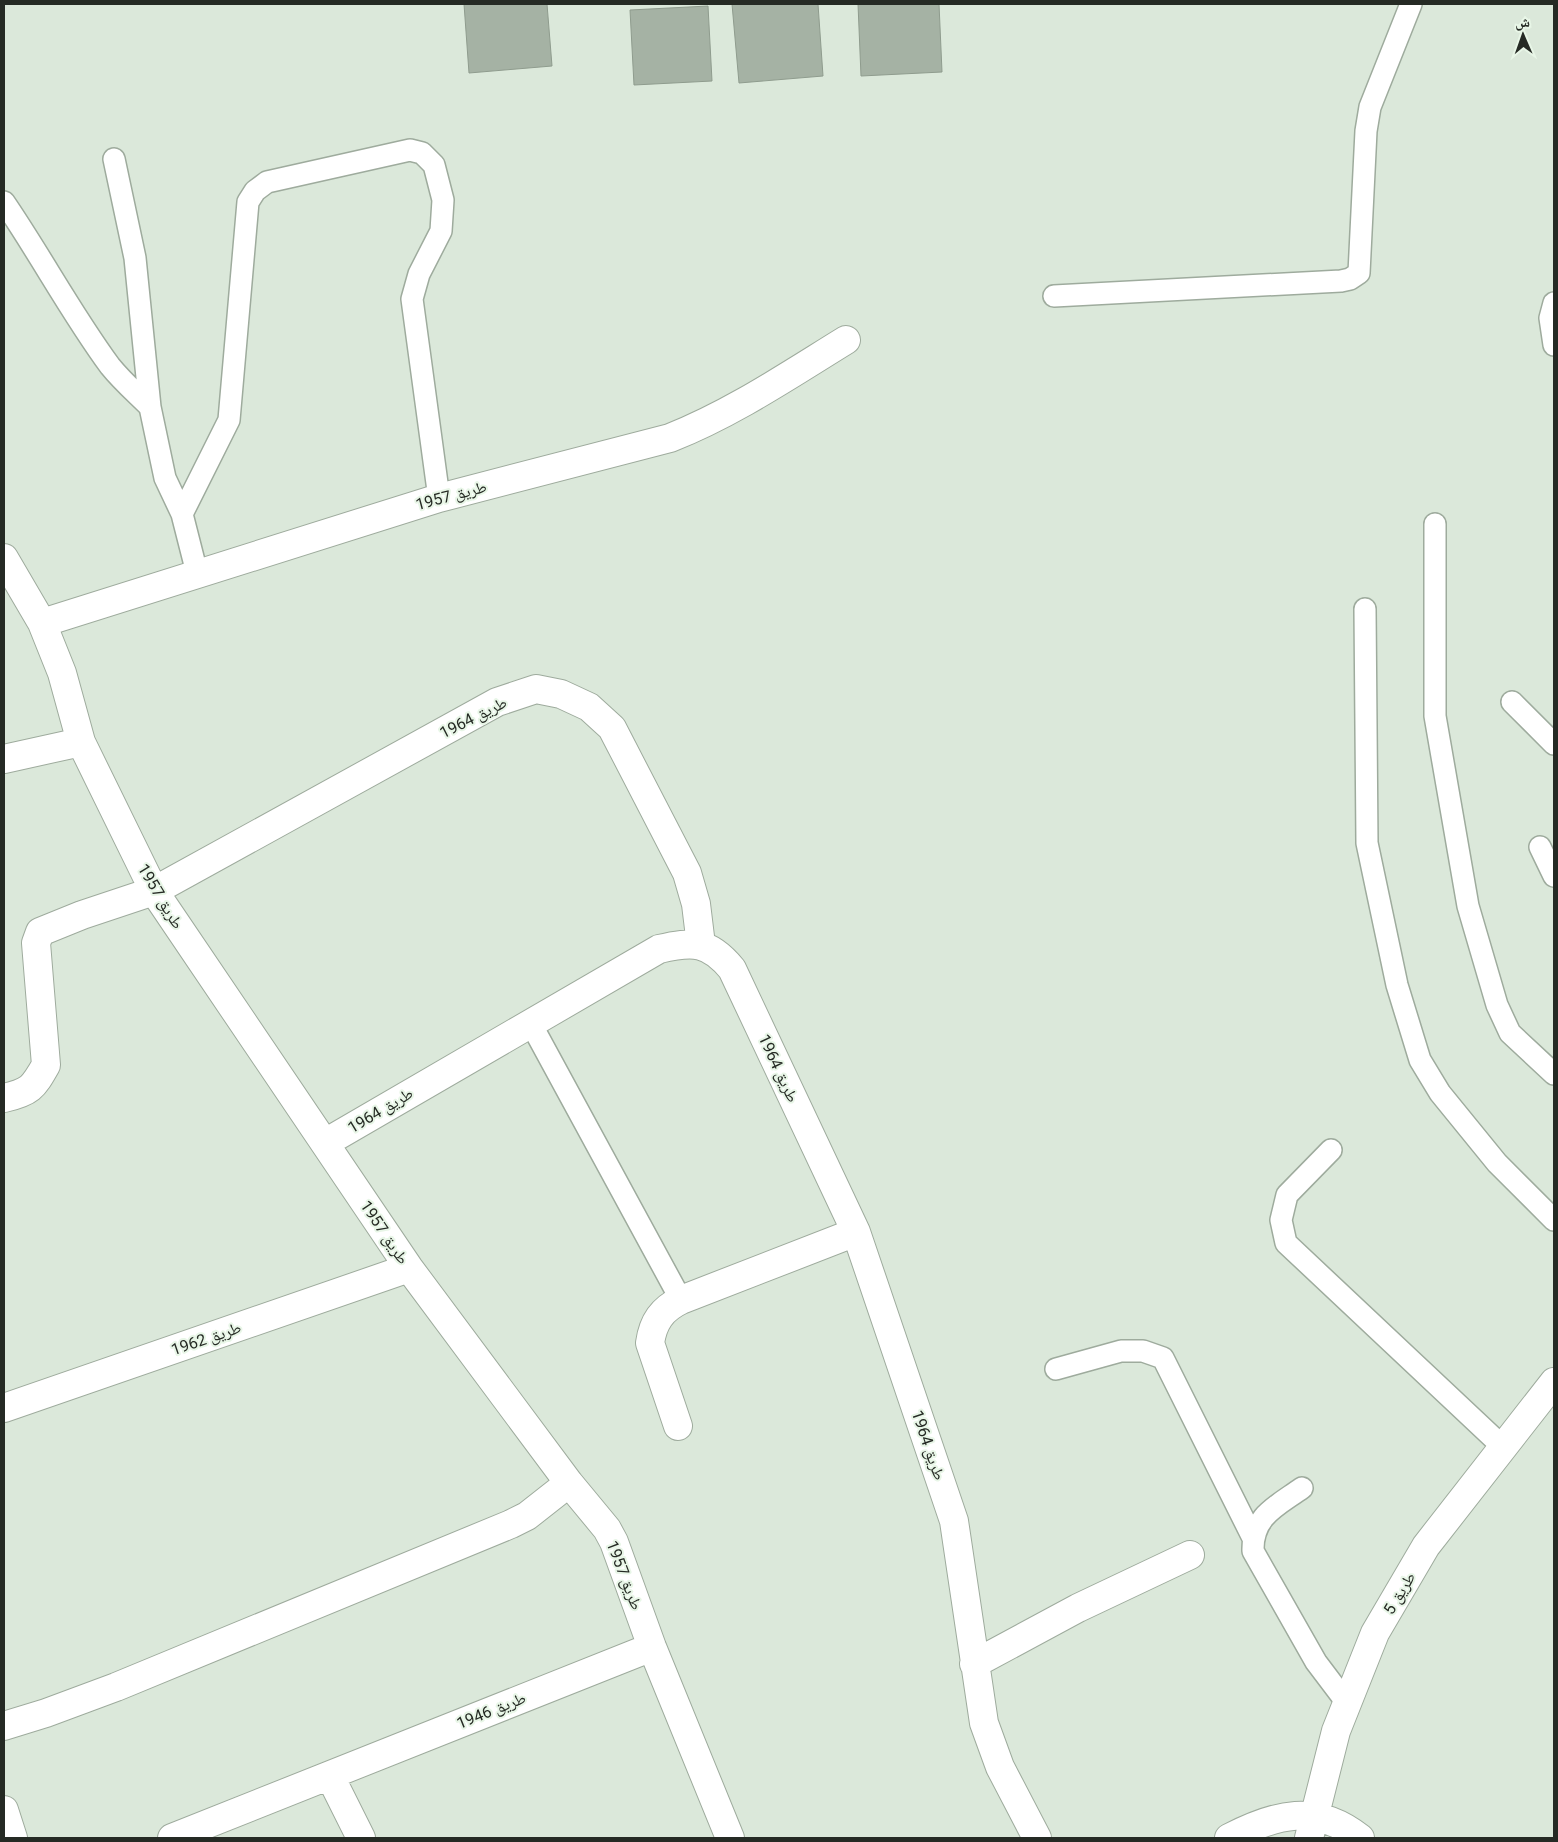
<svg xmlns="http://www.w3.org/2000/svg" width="1558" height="1842" font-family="Roboto,'Noto Naskh Arabic',sans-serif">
	<rect width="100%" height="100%" fill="#dbe8da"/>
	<path fill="#a5b2a4" stroke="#8f9c8e" d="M464,4H547L552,66L469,73Z
		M732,4H818L823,76L739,83Z
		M858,4H939L942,72L861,76Z
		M708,6L712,81L634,85L630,10Z"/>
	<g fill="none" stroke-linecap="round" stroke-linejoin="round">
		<g stroke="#9eab9d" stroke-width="24">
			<path id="service" d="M114,159L135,258L150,407L165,478L182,514L197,573
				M4,202C41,256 71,313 110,366C122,381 137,394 150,407
				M1054,296L1341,281L1350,279L1359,273L1366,131L1370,107L1411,4
				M1554,303L1550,318L1554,345
				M182,514L229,420L248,202L255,191L267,182L410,150L422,153L434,165L443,200L441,231L419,274L412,299L439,498
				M1435,524V716L1468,906L1497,1005L1510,1033L1554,1074
				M1365,609L1367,843L1397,985L1420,1060L1440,1093L1497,1163L1554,1220
				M1512,702L1554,744
				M1540,847L1554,876
				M530,1022L681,1300
				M1331,1150L1287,1195L1281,1220L1286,1243L1503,1447
				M1056,1369L1121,1351H1143L1163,1358L1253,1538
				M1302,1488C1277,1506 1252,1516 1253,1551L1316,1662L1347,1703"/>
		</g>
		<g stroke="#9eab9d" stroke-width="30">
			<path id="minor" d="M4,558L42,623L62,673L81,742L154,891L409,1268L569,1483L607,1529L614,1542L652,1647L730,1838
				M42,623L439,498L670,438C733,413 789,375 846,340
				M4,759L81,742
				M4,1098C30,1092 33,1088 46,1065L36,943L40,932L82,915L154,891L497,702L536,689L561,694L589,707L612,728L687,873L696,904L701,945
				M325,1143L659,949C693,941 709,941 732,969L856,1232L954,1521L984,1723L1000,1767L1037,1838
				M4,1408L409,1268
				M678,1426L650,1343C653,1322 662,1309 681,1300L856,1232
				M974,1664L1078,1608L1190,1555
				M4,1726L46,1713L116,1687L511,1524L527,1516L569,1483
				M330,1776L361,1838
				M4,1810L13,1838
				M172,1838L652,1647
				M1229,1838C1275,1814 1316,1803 1360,1838
				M1309,1838L1336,1731L1375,1633L1426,1546L1554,1382"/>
		</g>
		<use href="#service" stroke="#fff" stroke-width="21"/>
		<use href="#minor" stroke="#fff" stroke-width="28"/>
	</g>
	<g text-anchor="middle" stroke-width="4" stroke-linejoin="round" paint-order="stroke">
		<g font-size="16" fill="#252a24" stroke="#e8f6e7">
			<text transform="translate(451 495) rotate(-15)" y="6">طريق 1957</text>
			<text transform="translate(473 717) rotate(-27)" y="6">طريق 1964</text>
			<text transform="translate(161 896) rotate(59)" y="6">طريق 1957</text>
			<text transform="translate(779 1068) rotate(65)" y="6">طريق 1964</text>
			<text transform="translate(380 1110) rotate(-31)" y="6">طريق 1964</text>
			<text transform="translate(385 1232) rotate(56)" y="6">طريق 1957</text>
			<text transform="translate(206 1338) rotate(-19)" y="6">طريق 1962</text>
			<text transform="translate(929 1445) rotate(71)" y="6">طريق 1964</text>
			<text transform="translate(625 1575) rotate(69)" y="6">طريق 1957</text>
			<text transform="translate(1399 1593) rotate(-59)" y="6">طريق 5</text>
			<text transform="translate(491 1710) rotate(-22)" y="6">طريق 1946</text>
		</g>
	</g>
	<rect width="1558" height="1842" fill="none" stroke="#252a24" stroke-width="10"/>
	<g transform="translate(1523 35) rotate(358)" stroke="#e8f6e7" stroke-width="4" paint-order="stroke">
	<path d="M0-4L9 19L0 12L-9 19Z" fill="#252a24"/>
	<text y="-8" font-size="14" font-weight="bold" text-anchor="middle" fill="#252a24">ش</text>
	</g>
</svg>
